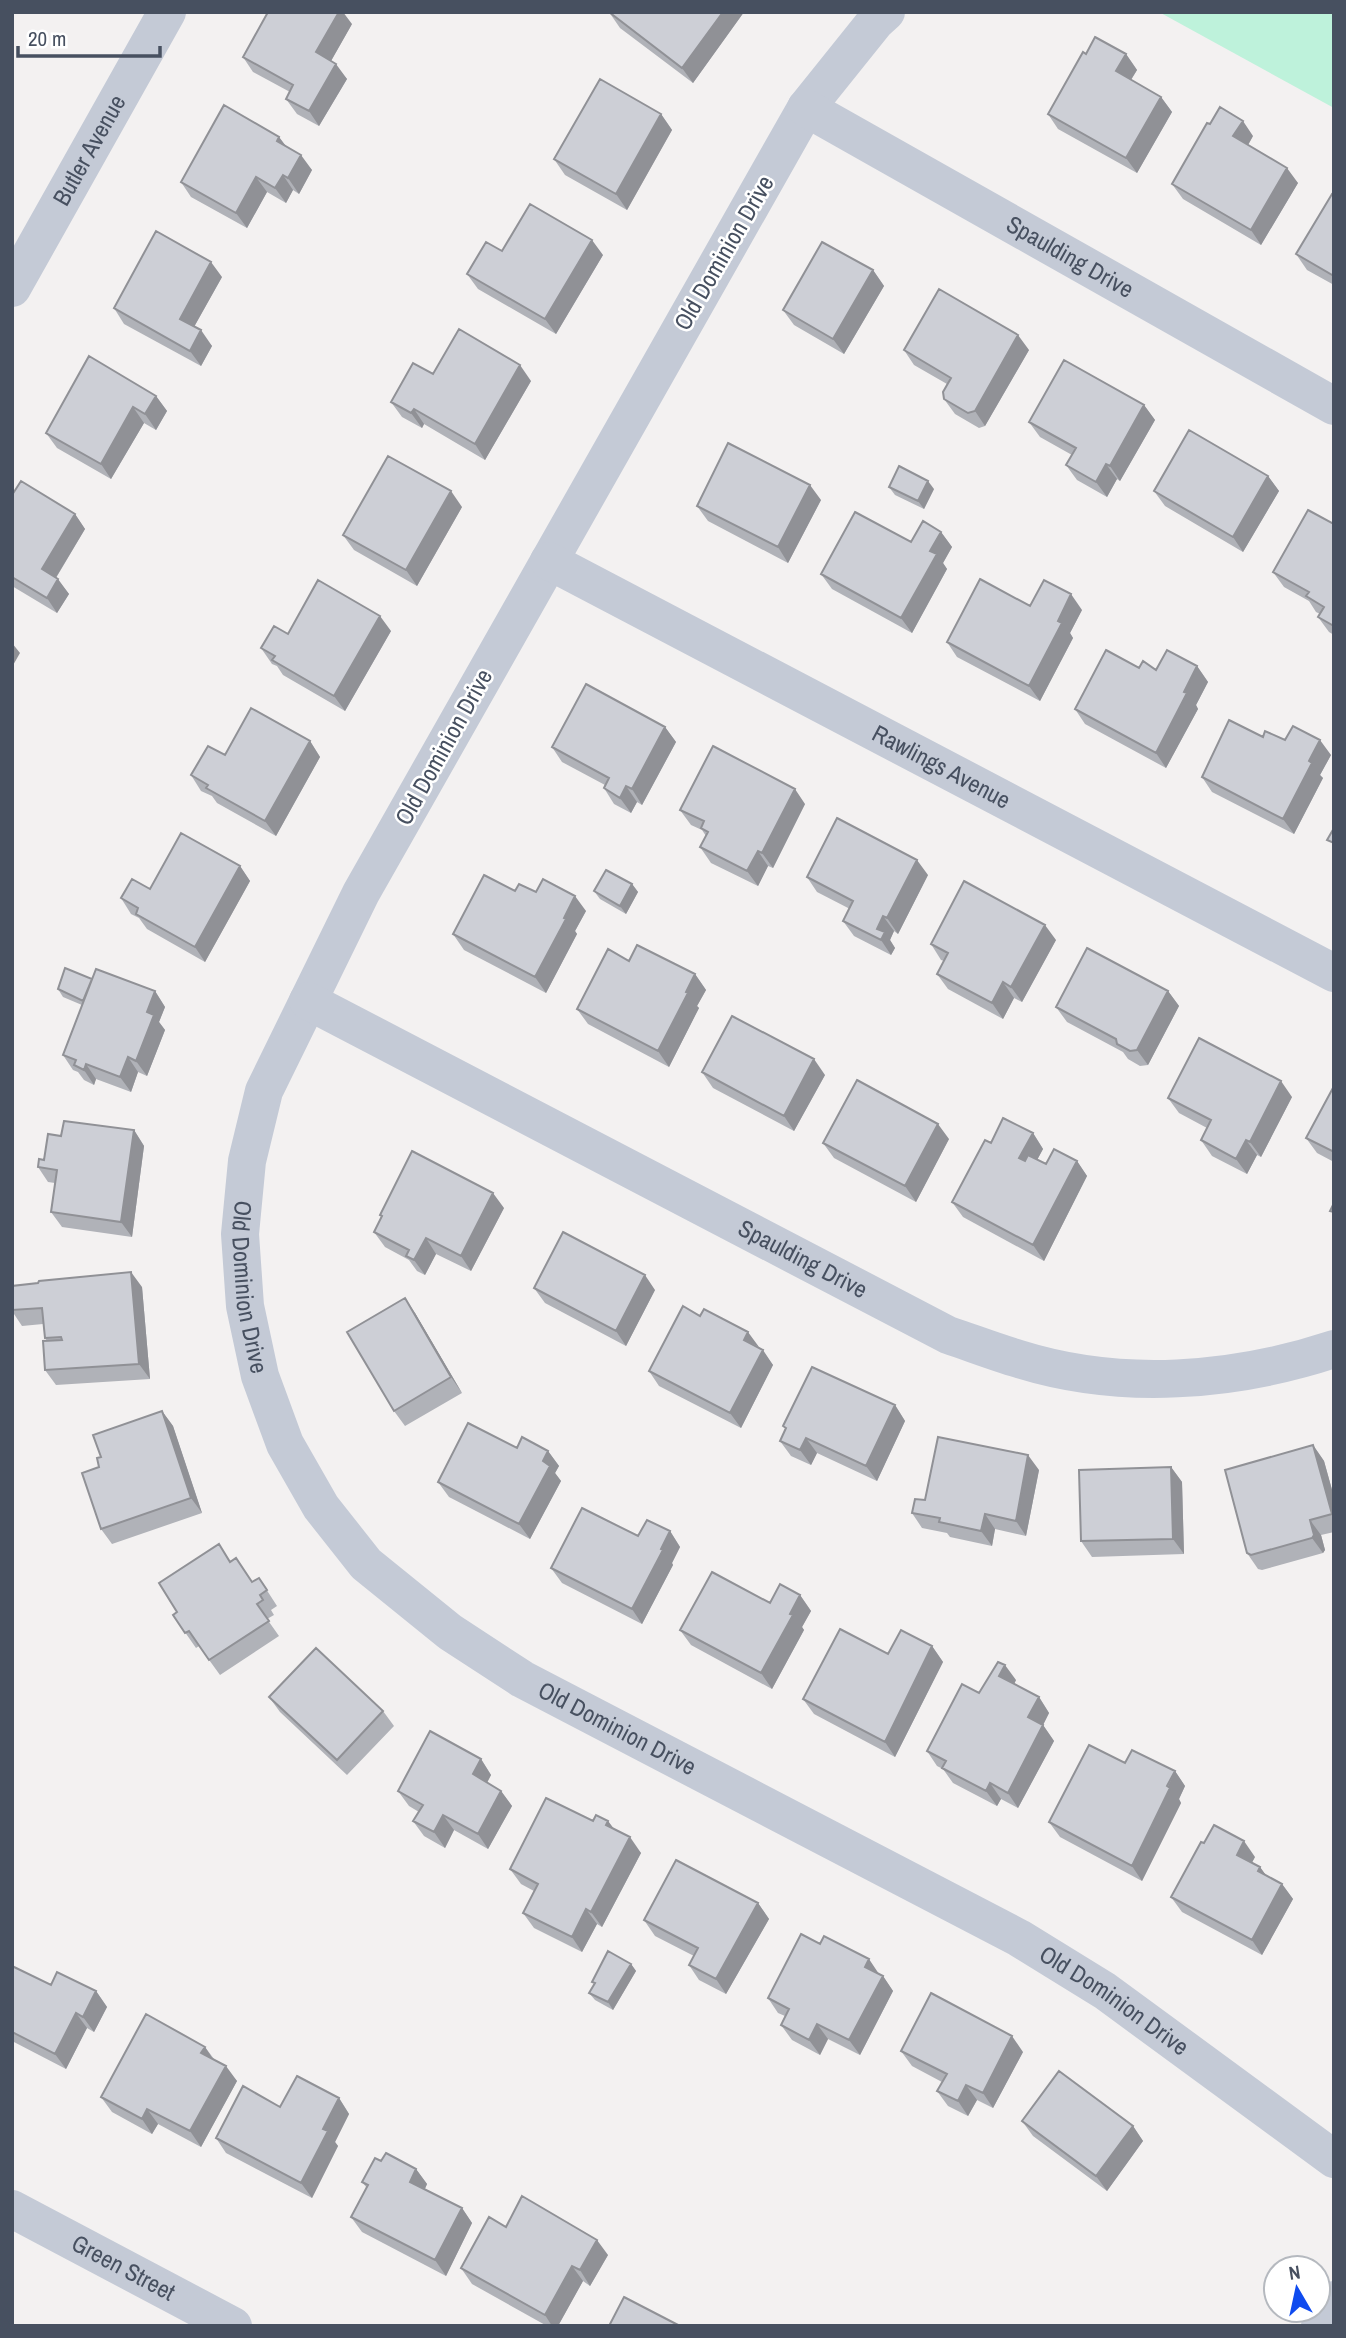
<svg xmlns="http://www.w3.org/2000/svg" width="1346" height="2338" font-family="'Archivo Narrow',sans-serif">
	<rect width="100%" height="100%" fill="#f3f1f1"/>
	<path fill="#bef2db" d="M1159,12H1334V108Z"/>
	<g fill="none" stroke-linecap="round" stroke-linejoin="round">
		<g stroke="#c4cad6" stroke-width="38">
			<path id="s1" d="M886,12L875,22L806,108L361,893L264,1091L247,1161L240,1234L245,1306L260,1376L285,1444L321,1507L366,1564L450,1632L522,1679L1019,1938L1105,1991L1334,2159"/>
			<path id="s2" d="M806,108L1334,406"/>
			<path id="s3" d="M12,288L167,12"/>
			<path id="s4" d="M549,561L1334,973"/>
			<path id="s5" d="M308,1001L948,1335C972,1343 995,1352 1019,1359C1121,1391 1234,1382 1334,1349"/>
			<path id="s6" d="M12,2209L233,2326"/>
			<path d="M1320,2326L1334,2300"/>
		</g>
	</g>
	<path fill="#b0b2b8" d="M609,12H744L693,83L620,28Z
		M352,24L331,61L347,79L319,126L297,114L286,99L290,92L253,72L243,57Z
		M1086,54H1126L1137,70L1131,80L1161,97L1172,112L1137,173L1058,129L1048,114Z
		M661,114L672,130L627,210L565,175L554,159Z
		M1253,136L1248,145L1298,183L1261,245L1183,199L1172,184Z
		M279,137L286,146L312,170L299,194L293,190L286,203L267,192L247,228L191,197L181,182Z
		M1334,195V285L1307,270L1296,254Z
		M502,251L603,255L556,334L478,289L467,274Z
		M873,270L884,286L844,354L794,325L783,310Z
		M222,277L194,327L212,346L201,366L124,324L114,308Z
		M904,350H1029L985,426L979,428L955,414L944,399L947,384L914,365Z
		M433,374L531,381L485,460L424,424L422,428L402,417L391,402Z
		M156,396L167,411L156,430L144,423L111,479L57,448L46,433Z
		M1144,405L1155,420L1120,481L1117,479L1107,497L1077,480L1066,465L1072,455L1040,437L1029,422Z
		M1268,476L1279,491L1243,552L1165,506L1154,491Z
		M889,487L934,489L924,509L895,495Z
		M12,495L75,514L85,529L56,578L69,594L57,613L12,586Z
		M821,500L788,563L708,521L697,506Z
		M462,507L417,586L354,550L343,535Z
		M1334,524V635L1329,632L1318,617L1320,614L1316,612L1309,601L1284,587L1273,572Z
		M941,532L952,547L943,563L947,569L912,633L832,589L821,574Z
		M1082,610L1070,633L1073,638L1040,701L957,657L947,642Z
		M391,631L345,711L283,675L277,666L272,664L261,648L288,634Z
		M1197,666L1208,682L1196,705L1198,709L1166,768L1085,724L1075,709L1139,668L1156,670Z
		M665,727L676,742L642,805L637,802L631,813L614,804L604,788L605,785L562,762L552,747Z
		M1263,737L1285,740L1331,755L1320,775L1323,778L1294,834L1212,792L1202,777Z
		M310,741L320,757L276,836L217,803L212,796L201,791L191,775L225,755Z
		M805,804L773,868L768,866L758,886L711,863L700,847L706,836L702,830L691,825L680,810Z
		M240,866L250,881L205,962L147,929L139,918L131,914L121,898L150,889Z
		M928,875L898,934L894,931L890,940L895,948L891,955L854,936L843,921L850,909L817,892L807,877Z
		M632,884L638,892L626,914L600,899L594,891Z
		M515,891L536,892L586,911L575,931L577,934L546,993L464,950L453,934Z
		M1056,940L1022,1002L1014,998L1003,1019L948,989L937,974L944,961L941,960L931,944Z
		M629,961L695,974L706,990L697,1006L699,1008L669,1067L588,1024L577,1009Z
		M92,979L155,991L165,1007L159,1022L165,1030L147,1076L138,1072L131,1092L96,1079L94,1085L84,1080L78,1072L73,1070L63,1055L82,1005L63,997L58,989Z
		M1168,991L1179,1006L1148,1065L1140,1066L1128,1059L1123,1052L1067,1022L1056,1007Z
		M702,1072L825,1075L794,1131L713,1088Z
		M1334,1086V1162L1317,1153L1306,1138Z
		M1292,1097L1261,1157L1257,1155L1247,1174L1212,1156L1201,1140L1207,1128L1179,1113L1168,1098Z
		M134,1130L144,1146L132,1237L62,1227L51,1212L55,1183L48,1182L38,1167L44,1160L61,1136Z
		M1033,1133L1043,1149L1037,1160L1046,1164L1077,1161L1087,1176L1044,1261L963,1217L952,1202L991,1143Z
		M949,1139L916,1202L834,1158L823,1143Z
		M504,1208L471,1271L436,1254L425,1275L417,1271L409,1260L385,1247L374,1232L381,1217L380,1215Z
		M12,1286L142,1287L150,1379L56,1385L45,1370L47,1341L45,1338L43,1324L22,1326L12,1311Z
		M534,1288L655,1290L626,1346L545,1303Z
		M415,1313L462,1393L405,1426L394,1411Z
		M759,1347L773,1365L741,1428L659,1386L649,1371Z
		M895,1405L905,1421L877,1481L817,1453L811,1465L791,1456L780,1441L786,1430L783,1426Z
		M162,1411L173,1426L202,1513L112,1544L101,1529V1457Z
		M1313,1445L1324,1461L1334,1497V1532L1321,1535L1325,1550L1323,1553L1262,1570L1258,1569L1247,1553Z
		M517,1448L548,1451L559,1466L555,1473L561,1481L530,1539L449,1497L438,1482Z
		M1171,1467L1182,1482L1184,1554L1092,1557L1081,1541Z
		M1039,1470L1026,1536L995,1529L992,1546L950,1537L947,1533L922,1528L912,1513L925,1500Z
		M670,1531L680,1547L672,1563L673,1565L642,1624L562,1583L551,1568L638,1536Z
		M230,1562L253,1582L259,1578L277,1606L271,1610L274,1615L267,1619L279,1636L220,1675L199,1646L196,1648L173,1615Z
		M800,1595L811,1611L802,1627L804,1630L772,1689L691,1645L680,1630Z
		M932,1646L943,1662L895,1757L814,1714L803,1699L888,1654Z
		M1016,1680L1014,1684L1039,1697L1049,1713L1043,1725L1054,1741L1018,1808L1001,1799L997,1806L953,1783L943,1769L937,1766L927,1751L979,1693Z
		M269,1697L383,1711L394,1726L347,1775L280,1712Z
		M481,1759L491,1775L487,1783L501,1791L512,1806L488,1849L454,1830L445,1848L424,1836L413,1821L419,1812L409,1806L398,1791Z
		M1125,1763L1175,1771L1185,1786L1179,1799L1181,1803L1142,1881L1060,1837L1049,1822Z
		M593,1821H608L614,1829L641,1853L602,1927L597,1924L582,1952L534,1928L523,1913L534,1891L521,1884L510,1869Z
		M1255,1857L1252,1862L1260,1867L1266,1876L1282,1884L1293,1899L1262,1955L1182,1912L1171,1897Z
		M758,1903L769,1919L726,1994L699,1980L689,1965L694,1956L655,1936L644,1920Z
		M631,1964L636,1971L613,2010L595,2000L589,1993L594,1984L592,1982Z
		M12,1966L51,1985L96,1991L107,2007L94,2032L87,2028L66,2069L12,2041Z
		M879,1975L883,1976L893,1991L860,2055L828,2039L820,2055L792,2040L781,2025L785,2016L778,2013L768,1998Z
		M205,2047L214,2059L237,2081L201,2147L158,2124L152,2134L112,2112L101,2097Z
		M901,2051L1023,2052L993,2108L977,2100L968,2116L948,2106L937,2091L942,2082L912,2066Z
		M339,2098L349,2114L335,2142L338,2146L312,2198L226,2153L216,2138L280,2107Z
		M1022,2121L1133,2126L1143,2141L1107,2191L1033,2136Z
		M381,2161L416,2169L427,2184L425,2189L462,2208L472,2223L446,2276L362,2232L351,2217L367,2188L362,2182Z
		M506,2227L608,2255L590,2286L583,2281L558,2326H547L472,2284L461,2268Z"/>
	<path fill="#909196" d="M339,12H343L352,24L327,68L316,52Z
		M723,12H744L693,83L682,68Z
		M1126,54L1137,70L1127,86L1116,71Z
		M336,64L347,79L319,126L309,111Z
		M1161,97L1172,112L1137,173L1126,158Z
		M661,114L672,130L627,210L616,194Z
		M1243,121L1253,136L1244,152L1233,136Z
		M279,137L290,152L277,141Z
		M301,155L312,170L299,194L288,178Z
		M1287,168L1298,183L1261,245L1251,230Z
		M283,175L293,190L286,203L275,188Z
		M256,177L267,192L247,228L236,213Z
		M592,240L603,255L556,334L545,319Z
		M211,262L222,277L190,334L180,319Z
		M873,270L884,286L844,354L833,339Z
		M201,330L212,346L201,366L190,351Z
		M1018,335L1029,350L985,426L975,411Z
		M520,365L531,381L485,460L475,444Z
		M156,396L167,411L156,430L145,414Z
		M1144,405L1155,420L1120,481L1110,466Z
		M133,407L144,423L111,479L101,464Z
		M414,409L424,424L422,428L411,413Z
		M1106,464L1117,479L1107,497L1096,482Z
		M1268,476L1279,491L1243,552L1233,537Z
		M928,481L934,489L924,509L918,501Z
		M810,485L821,500L788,563L778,547Z
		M451,491L462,507L417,586L406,570Z
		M75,514L85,529L52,584L42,569Z
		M941,532L952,547L943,563L947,569L912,633L901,618L930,551Z
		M58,579L69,594L57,613L47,598Z
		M1071,594L1082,610L1070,633L1073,638L1040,701L1029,686L1058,621Z
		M380,616L391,631L345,711L334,696Z
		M12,643L20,653L12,667Z
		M1197,666L1208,682L1196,705L1198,709L1166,768L1156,753L1184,692Z
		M665,727L676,742L642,805L632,789Z
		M1320,740L1331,755L1320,775L1323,778L1294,834L1283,819L1309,761Z
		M310,741L320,757L276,836L265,821Z
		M626,786L637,802L631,813L620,798Z
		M795,789L805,804L773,868L762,853Z
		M758,851L768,866L758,886L747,871Z
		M917,860L928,875L898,934L887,918Z
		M240,866L250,881L205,962L195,947Z
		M632,884L638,892L626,914L620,906Z
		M575,896L586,911L575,931L577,934L546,993L535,977Z
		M883,916L894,931L890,940L895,948L891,955L881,940L877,929Z
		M1045,925L1056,940L1022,1002L1011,987Z
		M695,974L706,990L697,1006L699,1008L669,1067L658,1051L686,992Z
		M1003,982L1014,998L1003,1019L992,1003Z
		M155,991L165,1007L159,1022L165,1030L147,1076L136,1061L147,1012Z
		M1168,991L1179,1006L1148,1065L1137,1050Z
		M128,1057L138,1072L131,1092L120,1077Z
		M814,1059L825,1075L794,1131L784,1116Z
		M86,1064L96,1079L94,1085L84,1070Z
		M1281,1081L1292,1097L1261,1157L1250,1142Z
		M938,1124L949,1139L916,1202L905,1186Z
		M134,1130L144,1146L132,1237L121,1222Z
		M1033,1133L1043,1149L1030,1173L1019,1158Z
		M1246,1140L1257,1155L1247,1174L1236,1159Z
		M1077,1161L1087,1176L1044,1261L1033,1245Z
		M493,1193L504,1208L471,1271L461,1256Z
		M426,1238L436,1254L425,1275L414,1260Z
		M131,1272L142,1287L150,1379L139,1364Z
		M645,1275L655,1290L626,1346L616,1331Z
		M405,1298L415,1313L462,1393L451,1377Z
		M748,1332L759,1347L744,1340Z
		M763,1350L773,1365L741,1428L730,1413Z
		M895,1405L905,1421L877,1481L866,1466Z
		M162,1411L173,1426L202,1513L191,1498Z
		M806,1438L817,1453L811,1465L800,1450Z
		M1313,1445L1324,1461L1334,1497V1517L1332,1514Z
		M548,1451L559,1466L555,1473L561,1481L530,1539L519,1524L543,1461Z
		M1028,1455L1039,1470L1026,1536L1016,1521Z
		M1171,1467L1182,1482L1184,1554L1173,1539Z
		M985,1514L995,1529L992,1546L981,1531Z
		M1310,1520L1321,1535L1325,1550L1323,1553L1312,1538Z
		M670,1531L680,1547L672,1563L673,1565L642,1624L632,1609Z
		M800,1595L811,1611L802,1627L804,1630L772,1689L761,1673Z
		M932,1646L943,1662L895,1757L885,1742Z
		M1005,1665L1016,1680L1010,1692L999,1676Z
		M1039,1697L1049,1713L1039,1733L1028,1717Z
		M1043,1725L1054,1741L1018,1808L1008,1793Z
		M481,1759L491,1775L483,1790L473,1774Z
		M1175,1771L1185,1786L1179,1799L1181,1803L1142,1881L1132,1866Z
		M990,1783L1001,1799L997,1806L986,1791Z
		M501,1791L512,1806L488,1849L478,1834Z
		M443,1815L454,1830L445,1848L434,1832Z
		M608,1821L619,1836L606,1825Z
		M630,1837L641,1853L602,1927L591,1912Z
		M1244,1841L1255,1857L1248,1870L1237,1855Z
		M1260,1867L1271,1882L1258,1871Z
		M1282,1884L1293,1899L1262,1955L1252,1940Z
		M758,1903L769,1919L726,1994L716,1979Z
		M586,1909L597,1924L582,1952L572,1937Z
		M869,1959L879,1974L865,1967Z
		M631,1964L636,1971L613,2010L608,2002Z
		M883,1976L893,1991L860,2055L849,2040Z
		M96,1991L107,2007L94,2032L83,2017Z
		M76,2013L87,2028L66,2069L55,2054Z
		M817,2024L828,2039L820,2055L809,2040Z
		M1012,2036L1023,2052L993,2108L983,2093Z
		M205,2047L215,2062L201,2053Z
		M226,2066L237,2081L201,2147L190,2131Z
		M966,2085L977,2100L968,2116L958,2101Z
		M339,2098L349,2114L335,2142L338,2146L312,2198L301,2183L323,2129Z
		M147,2109L158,2124L152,2134L142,2119Z
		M1133,2126L1143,2141L1107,2191L1096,2176Z
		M416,2169L427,2184L421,2197L410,2182Z
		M462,2208L472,2223L446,2276L435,2260Z
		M597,2240L608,2255L590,2286L580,2270Z
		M572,2266L583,2281L558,2326H552L545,2315Z"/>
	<path fill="#cdcfd6" stroke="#909196" stroke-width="2" d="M268,12H339L316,52L336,64L309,111L286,99L293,85L243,57Z
		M609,12H723L682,68Z
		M1095,37L1126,54L1116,71L1161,97L1126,158L1048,114L1083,52L1086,54Z
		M600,79L661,114L616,194L554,159Z
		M224,105L279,137L277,141L301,155L288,178L283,175L275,188L256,177L236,213L181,182Z
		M1220,107L1243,121L1233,136L1287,168L1251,230L1172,184L1207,123L1210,124Z
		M1332,194L1334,195V276L1296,254Z
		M530,204L592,240L545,319L467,274L486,242L502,251Z
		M156,231L211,262L180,319L201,330L190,351L114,308Z
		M822,242L873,270L833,339L783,310Z
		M939,289L1018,335L975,411L968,413L944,399L943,392L951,378L904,350Z
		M459,329L520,365L475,444L414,409L411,413L391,402L413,363L433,374Z
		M89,356L156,396L145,414L133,407L101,464L46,433Z
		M1064,360L1144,405L1110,466L1106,464L1096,482L1066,465L1076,448L1029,422Z
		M1189,430L1268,476L1233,537L1154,491Z
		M728,443L810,485L778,547L697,506Z
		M388,456L451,491L406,570L343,535Z
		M899,466L928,481L918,501L889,487Z
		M21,481L75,514L42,569L58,579L47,598L12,577V495Z
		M1308,510L1334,524V626L1318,617L1324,607L1306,596L1309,592L1273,572Z
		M855,512L911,542L923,521L941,532L930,551L937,554L901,618L821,574Z
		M980,579L1030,606L1044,580L1071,594L1058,621L1062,623L1029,686L947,642Z
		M318,580L380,616L334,696L272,660L275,656L261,648L274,626L288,634Z
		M1106,650L1139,668L1143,661L1156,670L1167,650L1197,666L1184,692L1187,693L1156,753L1075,709Z
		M586,684L665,727L632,789L626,786L620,798L604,788L609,778L552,747Z
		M251,708L310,741L265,821L206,788L208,785L191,775L208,746L225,755Z
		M1229,720L1263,737L1265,731L1285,740L1293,726L1320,740L1309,761L1312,763L1283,819L1202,777Z
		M713,746L795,789L762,853L758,851L747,871L700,847L708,832L701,828L704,821L680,810Z
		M837,818L917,860L887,918L883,916L877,929L885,932L881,940L843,921L853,901L807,877Z
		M1334,828V843L1327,840Z
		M181,833L240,866L195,947L136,914L138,908L121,898L132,879L150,889Z
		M606,870L632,884L620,906L594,891Z
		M484,875L515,891L519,884L536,892L543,879L575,896L564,918L566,919L535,977L453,934Z
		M964,881L1045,925L1011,987L1003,982L992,1003L937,974L948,953L931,944Z
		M637,945L695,974L686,992L688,993L658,1051L577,1009L608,949L629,961Z
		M1087,948L1168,991L1137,1050L1130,1051L1117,1044L1116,1039L1056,1007Z
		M65,968L92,979L83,1001L58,989Z
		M96,969L155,991L147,1012L154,1015L136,1061L128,1057L120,1077L86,1064L84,1070L74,1065L76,1060L63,1055Z
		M732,1016L814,1059L784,1116L702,1072Z
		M1199,1038L1281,1081L1250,1142L1246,1140L1236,1159L1201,1140L1211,1120L1168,1098Z
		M857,1080L938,1124L905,1186L823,1143Z
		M1334,1086V1152L1306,1138Z
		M1003,1118L1033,1133L1019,1158L1025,1161L1028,1155L1046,1164L1054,1149L1077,1161L1033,1245L952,1202L985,1140L991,1143Z
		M64,1121L134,1130L121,1222L51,1212L57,1170L38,1167L39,1159L44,1160L48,1134L61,1136Z
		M412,1151L493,1193L461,1256L426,1238L414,1260L406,1256L409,1250L374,1232L382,1216L380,1215Z
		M1334,1203V1212L1330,1211Z
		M563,1232L645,1275L616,1331L534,1288Z
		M131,1272L139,1364L45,1370L43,1341L62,1340L61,1337L45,1338L42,1308L12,1310V1286L38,1283L39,1281Z
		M405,1298L451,1377L394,1411L347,1332Z
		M683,1306L700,1316L704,1309L748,1332L744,1340L763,1350L730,1413L649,1371Z
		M812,1367L895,1405L866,1466L806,1438L800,1450L780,1441L786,1428L783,1426Z
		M162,1411L191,1498L101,1529L82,1473L99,1467L97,1458L101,1457L93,1435Z
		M468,1423L517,1448L522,1437L548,1451L543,1461L550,1466L519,1524L438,1482Z
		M938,1437L1028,1455L1016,1521L985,1514L981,1531L939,1522L940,1518L912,1513L915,1499L925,1500Z
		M1313,1445L1332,1514L1310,1520L1314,1535L1312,1538L1251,1555L1247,1553L1225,1470Z
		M1171,1467L1173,1539L1081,1541L1079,1470Z
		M582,1508L638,1536L647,1520L670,1531L661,1549L663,1550L632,1609L551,1568Z
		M219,1544L230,1562L236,1558L252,1582L259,1578L267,1590L260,1595L263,1600L257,1604L269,1621L209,1660L189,1631L185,1633L173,1615L177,1612L159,1583Z
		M712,1572L770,1603L780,1584L800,1595L790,1614L793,1615L761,1673L680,1630Z
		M840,1629L888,1654L901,1630L932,1646L885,1742L803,1699Z
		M316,1648L383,1711L337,1760L269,1697Z
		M998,1662L1005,1665L999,1676L1039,1697L1028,1717L1043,1725L1008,1793L990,1783L986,1791L942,1768L946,1761L927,1751L962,1684L979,1693Z
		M430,1731L481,1759L473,1774L501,1791L478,1834L443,1815L434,1832L413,1821L423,1805L398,1791Z
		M1089,1745L1125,1763L1132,1750L1175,1771L1167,1786L1170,1788L1132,1866L1049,1822Z
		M546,1798L593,1821L596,1815L608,1821L606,1825L630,1837L591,1912L586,1909L572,1937L523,1913L538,1884L510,1869Z
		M1214,1825L1244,1841L1237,1855L1260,1867L1258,1871L1282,1884L1252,1940L1171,1897L1201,1842L1204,1843Z
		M676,1860L758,1903L716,1979L689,1965L698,1948L644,1920Z
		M801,1934L820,1944L824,1936L869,1959L865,1967L883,1976L849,2040L817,2024L809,2040L781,2025L789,2009L768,1998Z
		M608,1951L631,1964L608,2002L589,1993L595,1983L592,1982Z
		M12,1966L51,1985L57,1972L96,1991L83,2017L76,2013L55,2054L12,2032Z
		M931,1993L1012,2036L983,2093L966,2085L958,2101L937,2091L947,2074L901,2051Z
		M146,2014L205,2047L201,2053L226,2066L190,2131L147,2109L142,2119L101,2097Z
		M1059,2071L1133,2126L1096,2176L1022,2121Z
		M297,2076L339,2098L323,2129L328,2131L301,2183L216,2138L243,2086L280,2107Z
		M386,2153L416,2169L410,2182L462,2208L435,2260L351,2217L368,2185L362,2182L375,2158L381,2161Z
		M522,2196L597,2240L580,2270L572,2266L545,2315L461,2268L489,2217L506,2227Z
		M624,2297L680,2326H609Z"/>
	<g text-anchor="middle" stroke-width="5" stroke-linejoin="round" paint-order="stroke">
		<g font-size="24" fill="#475060" stroke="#fff">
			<text dy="8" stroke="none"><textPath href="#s3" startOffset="158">Butler Avenue</textPath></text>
			<text transform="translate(724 253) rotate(-60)" y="8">Old Dominion Drive</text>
			<text dy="8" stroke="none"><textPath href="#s2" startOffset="303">Spaulding Drive</textPath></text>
			<text transform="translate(444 747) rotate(-61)" y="8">Old Dominion Drive</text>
			<text dy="8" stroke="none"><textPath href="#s4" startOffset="443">Rawlings Avenue</textPath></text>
			<text dy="8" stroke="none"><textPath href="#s5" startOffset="558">Spaulding Drive</textPath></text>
			<text dy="8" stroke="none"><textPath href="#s1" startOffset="1447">Old Dominion Drive</textPath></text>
			<text dy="8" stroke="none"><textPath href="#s1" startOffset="2056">Old Dominion Drive</textPath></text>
			<text dy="8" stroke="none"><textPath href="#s1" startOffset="2623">Old Dominion Drive</textPath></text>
			<text dy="8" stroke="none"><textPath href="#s6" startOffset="126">Green Street</textPath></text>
		</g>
	</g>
	<rect width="1346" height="2338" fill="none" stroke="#475060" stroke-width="28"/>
	<g transform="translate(1297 2289) rotate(351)"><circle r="33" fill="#ffffff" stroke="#b5b9bf" stroke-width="2"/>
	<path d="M0-5L12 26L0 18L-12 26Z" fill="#0f4bef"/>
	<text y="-10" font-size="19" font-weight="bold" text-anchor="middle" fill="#475060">N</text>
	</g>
	<path d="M18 46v10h142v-10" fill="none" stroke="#475060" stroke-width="3.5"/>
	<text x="28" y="46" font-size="21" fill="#475060" stroke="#ffffff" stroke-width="5" paint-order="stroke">20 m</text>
</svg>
